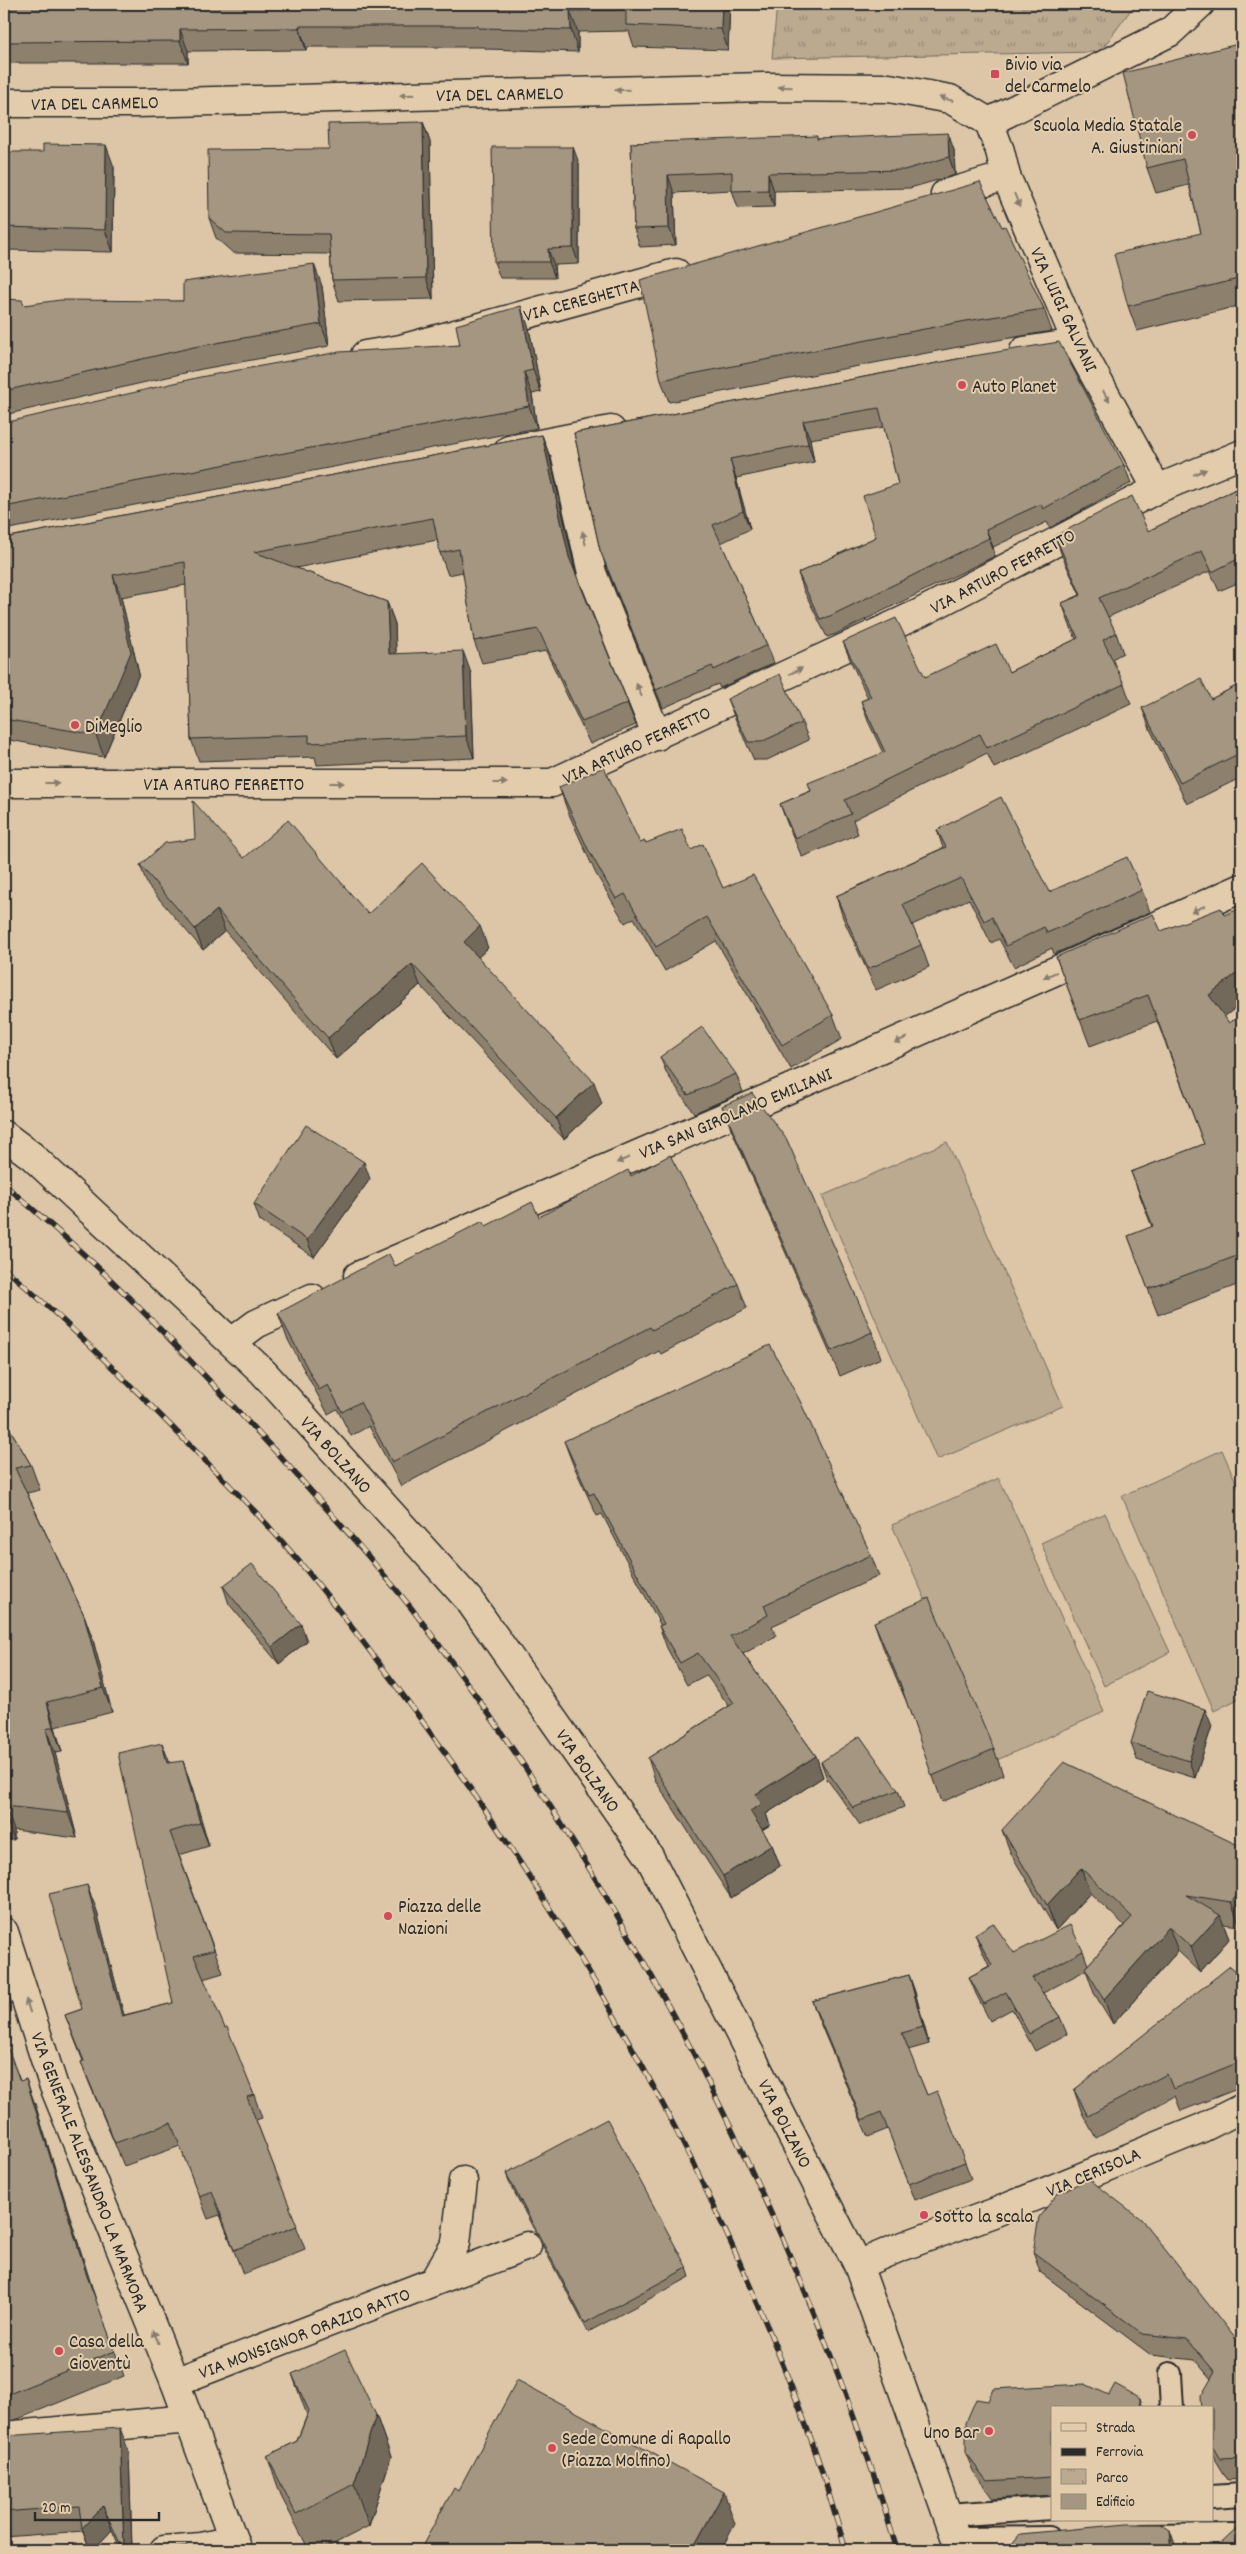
<svg xmlns="http://www.w3.org/2000/svg" width="1246" height="2554" font-family="Dekko,sans-serif">
	<defs>
		<pattern id="park-tufts" width="24" height="20" patternUnits="userSpaceOnUse" patternTransform="scale(1.25)"><rect width="24" height="20" fill="#bba990"/><path d="M3 7l-1-3M5 7V3M7 7l1-3M15 17l-1-3M17 17v-4M19 17l1-3" fill="none" stroke="#988a76"/></pattern>
	</defs>
	<rect width="100%" height="100%" fill="#dcc6a7"/>
	<filter id="ink" filterUnits="userSpaceOnUse"><feTurbulence type="fractalNoise" baseFrequency=".02" numOctaves="2"/><feDisplacementMap in="SourceGraphic" scale="10" xChannelSelector="R" yChannelSelector="G"/><feConvolveMatrix kernelMatrix="1 2 1 2 8 2 1 2 1" color-interpolation-filters="sRGB"/></filter>
	<g filter="url(#ink)">
		<path fill="#bba990" stroke="#736a5e" d="M947,1142L1063,1406L937,1460L822,1196Z
			M1222,1450L1242,1496V1697L1214,1711L1122,1496Z
			M999,1478L1104,1712L997,1760L892,1525Z
			M1105,1513L1170,1652L1104,1686L1041,1543Z"/>
		<path fill="url(#park-tufts)" stroke="#736a5e" d="M777,4H1135L1100,52L772,58Z"/>
		<g fill="none" stroke-linecap="round" stroke-linejoin="round">
			<g stroke="#2b2b2b" stroke-width="26">
				<path id="lane" d="M1170,2374L1172,2408
					M1212,2497L1242,2495
					M947,2515L1052,2508
					M1143,2536L1242,2535
					M957,2539L1049,2538"/>
			</g>
			<g stroke="#2b2b2b" stroke-width="31">
				<path id="street" d="M4,103H137L764,87L889,88L950,99L989,122
					M989,122L1000,151L1006,176L1077,343L1157,489
					M989,122L1170,32L1200,4
					M945,194L1006,176
					M1024,351L1077,343
					M365,355L401,349L676,273
					M562,440L592,573L657,736
					M509,450L611,430
					M4,783H552L920,613L1157,489L1242,454
					M358,1276L805,1082L1242,888
					M232,1342L256,1324L312,1298
					M858,2265L898,2248L996,2212L1202,2128L1242,2108
					M433,2282L527,2246
					M175,2382L433,2282L456,2243L463,2181
					M4,2436L189,2419
					M164,2550L201,2547L233,2540"/>
			</g>
			<g stroke="#2b2b2b" stroke-width="31">
				<path id="secondary" d="M4,1135L32,1156L263,1372L469,1600L649,1856L858,2265L960,2550
					M4,1932L53,2084L175,2382L237,2550"/>
			</g>
			<use href="#lane" stroke="#e3ccac" stroke-width="22"/>
			<use href="#street" stroke="#e3ccac" stroke-width="28"/>
			<use href="#secondary" stroke="#e3ccac" stroke-width="28"/>
			<g stroke="#2b2b2b" stroke-width="5.5">
				<path id="rail" d="M4,1184C39,1215 75,1245 109,1278C167,1334 221,1393 276,1452C322,1503 369,1555 412,1609C522,1752 617,1906 700,2066C780,2222 848,2382 897,2550
					M4,1268C63,1318 119,1373 174,1429C203,1459 233,1488 261,1518C317,1579 368,1648 417,1714C580,1935 717,2179 811,2439C824,2475 834,2513 846,2550"/>
			</g>
			<use href="#rail" stroke="#e3ccac" stroke-width="4" stroke-dasharray="11" stroke-linecap="butt"/>
		</g>
		<path fill="#8d816e" stroke="#2b2b2b" d="M4,4H730L728,50L634,47L629,31L578,32V52L486,49L485,47H306V50L188,51V63H4Z
			M1242,43V305L1137,331L1128,306L1201,233L1189,185L1156,193L1147,168Z
			M423,122L430,142L433,299L339,301L332,280L330,254L233,253L216,238L209,218L329,149Z
			M818,139L954,150L955,175L910,188L774,191V207L738,208L732,190L674,193L676,245L640,247L634,229L631,143Z
			M4,152L114,167L113,252L4,250Z
			M579,163V264L554,265L555,278H500L494,262Z
			M1002,227L1044,309L1052,331L974,344L669,402L661,380Z
			M322,286L329,346L202,369L4,415V299L24,305L183,301Z
			M529,328L541,392L532,394L537,428L4,530V423L460,345Z
			M973,356L1124,465L1131,483L1050,528L1047,522L993,547L995,556L836,634L827,637L804,591L798,573L876,537L898,484L884,427L810,439L814,462L736,478L750,529L721,543L767,645L774,663L720,688L718,684L663,708L600,550L574,433Z
			M542,435L550,457L576,574L636,725L590,744L546,651L482,663L474,641L463,572L448,575L440,553L437,540L296,568L387,602L395,624L396,654L471,673L474,758L317,765L315,757L199,761L191,739L186,585L121,597L139,674L104,757L4,739V538Z
			M1242,486V581L1219,591L1210,571L1108,617L1116,633L1123,653L1112,659L1124,684L1131,704L994,768L987,753L853,820L858,834L802,857L787,823L780,804L810,791L883,753L868,721L861,701L868,698L851,662L843,642L925,677L1009,672L1076,639L1069,623L1062,603L1080,595L1062,556L1055,536L1148,531Z
			M1242,683V777L1187,804L1150,729L1142,708L1211,699Z
			M727,699L802,723L809,740L767,760H754L734,716Z
			M559,787L640,843H646L691,850L723,888L833,1015L842,1039L791,1069L716,941L665,971L634,918L625,923L596,874L568,812Z
			M937,830L1049,892L1142,890L1150,912L1054,954L1052,948L1014,967L999,939L991,943L969,899L912,925L921,945L929,967L876,990L843,918L836,896L943,848Z
			M244,858L368,914L488,948L478,957L602,1104L564,1139L420,985L336,1059L225,931L203,950L148,886L140,865Z
			M1161,931L1229,1023L1242,1015V1283L1158,1315L1128,1236L1152,1227L1131,1172L1204,1144L1157,1021L1090,1046L1056,957Z
			M660,1057L736,1074L743,1092L694,1113L667,1074Z
			M722,1106L872,1332L881,1358L840,1376L732,1131Z
			M631,1176L738,1284L747,1308L661,1354L659,1351L401,1486L369,1426L351,1436L337,1409L328,1414L287,1338L278,1313L395,1266L486,1226L539,1217Z
			M370,1179L314,1257L260,1221L254,1204Z
			M4,1419L31,1465L40,1490L27,1493L84,1615L93,1640L112,1712L55,1727L62,1752L55,1753L77,1838L14,1830V1840L4,1839Z
			M564,1441L871,1555L879,1576L772,1626L776,1636L743,1654L816,1756L823,1777L766,1814L770,1825L762,1830L772,1845L780,1866L731,1898L655,1780L648,1758L729,1706L706,1675L687,1685L667,1648L659,1626H661L602,1514L597,1516L572,1462Z
			M223,1586L307,1641L279,1664L229,1604Z
			M874,1622L994,1749L1003,1775L942,1802L907,1703L883,1647Z
			M1212,1726L1195,1778L1137,1760L1131,1743Z
			M821,1762L898,1790L904,1807L860,1825L827,1779Z
			M169,1763L191,1785L209,1846L179,1855L223,1973L203,1979L254,2095L262,2118L256,2120L305,2249L243,2274L220,2215L208,2219L180,2146L124,2166L90,2085L81,2062L83,2061L65,2015L82,2009L96,1908L124,2015L173,2003Z
			M1002,1830L1242,1847V1924L1240,1926L1223,1924L1229,1939L1200,1972L1178,1951L1113,2024L1094,1993L1086,1970L1043,1993L1060,2017L1067,2034L1035,2051L1012,2009L990,2021L976,1994L969,1977L989,1966L982,1951L975,1934L1014,1953L1083,1951L1088,1965L1124,1925L1090,1893L1056,1930L1011,1854Z
			M909,1975L915,1992L929,2044L908,2050L927,2095L965,2162L971,2179L915,2200L888,2129L868,2137L818,2018L812,2001Z
			M1242,1976V2087L1181,2111L1175,2096L1096,2138L1082,2113L1074,2090Z
			M4,2038L20,2081L35,2104L94,2296L124,2376L18,2419L4,2422Z
			M506,2173L687,2268L690,2277L588,2332L509,2182Z
			M1033,2252L1242,2347V2479L1228,2480L1212,2454V2408L1211,2379L1195,2360L1151,2355L1040,2272Z
			M292,2374L376,2415L391,2457L369,2526L322,2550H309L282,2498L267,2456L297,2441L307,2415Z
			M1109,2395L1140,2398L1052,2408V2495L993,2499L973,2471L966,2454L988,2401Z
			M4,2436L129,2452L132,2550H192H121L112,2530L93,2550H90L83,2531L4,2537Z"/>
		<path fill="#73695a" stroke="#2b2b2b" d="M722,4H730L728,50L721,29Z
			M570,11L578,32V52L571,30Z
			M299,26L306,47V50L299,28Z
			M180,29L188,51V63L180,41Z
			M423,122L430,142L433,299L426,278Z
			M948,133L954,150L955,175L949,157Z
			M106,145L114,167L113,252L105,230Z
			M573,147L579,163V264L573,248Z
			M768,173L774,191V207L768,190Z
			M668,175L674,193L676,245L669,228Z
			M548,249L554,265L555,278L549,262Z
			M314,264L322,286L329,346L321,324Z
			M521,306L529,328L541,392L533,370Z
			M524,372L532,394L537,428L529,406Z
			M803,421L810,439L814,462L808,444Z
			M542,435L550,457L577,579L569,557Z
			M730,459L736,478L750,529L743,511Z
			M986,529L993,547L995,556Z
			M113,575L121,597L139,674L104,757L96,735Z
			M387,602L395,624L397,676L389,654Z
			M463,651L471,673L474,758L466,736Z
			M217,910L225,931L203,950L195,929Z
			M480,926L488,948L472,963L464,942Z
			M412,964L420,985L336,1059L328,1038Z
			M1242,969V1003L1219,1021L1209,995Z
			M594,1082L602,1104L564,1139L556,1118Z
			M364,1162L370,1179L314,1257L307,1240Z
			M84,1615L93,1640L112,1712L103,1688Z
			M301,1624L307,1641L279,1664L272,1647Z
			M47,1702L55,1727L62,1752L53,1727Z
			M1205,1709L1212,1726L1195,1778L1189,1761Z
			M46,1729L55,1753L77,1838L68,1813Z
			M162,1743L171,1766L167,1763Z
			M816,1756L823,1777L766,1814L770,1825L758,1832L750,1811L756,1794Z
			M183,1761L191,1785L209,1846L200,1823Z
			M5,1806L14,1830V1840L5,1815Z
			M772,1845L780,1866L731,1898L723,1876Z
			M1081,1868L1090,1893L1056,1930L1047,1905Z
			M87,1885L96,1908L130,2039L122,2016Z
			M1242,1890V1924L1240,1926L1231,1902Z
			M1220,1915L1229,1939L1200,1972L1191,1947Z
			M1169,1927L1178,1951L1113,2024L1104,1999Z
			M909,1975L915,1992L929,2044L923,2027Z
			M26,2079L35,2104L96,2300L87,2276Z
			M1140,2398L1143,2408H1140Z
			M376,2415L391,2457L369,2526L354,2484Z
			M120,2428L129,2452L132,2550H124Z
			M724,2492L735,2524L721,2550H692Z
			M103,2506L112,2530L93,2550H90L82,2528Z
			M1170,2530L1177,2550H1172Z"/>
		<path fill="#a49680" stroke="#2b2b2b" d="M4,4H722L721,29L626,25V10L570,11L571,30L478,28V26H299V28L180,29V41L4,42Z
			M1242,43V278L1128,306L1114,254L1201,233L1183,159L1147,168L1123,73Z
			M423,122L426,278L332,280L329,234L226,233L209,218L208,150L329,149L328,124Z
			M948,133L949,157L904,170L768,173V190L732,191V172L668,175L669,228L634,229L631,143L817,136V139Z
			M43,144L106,145L105,230L4,227V152H43Z
			M492,147H573V248L548,249L549,262H494Z
			M980,182L1002,227L1005,226L1044,309L966,321L661,380L640,280Z
			M314,264L321,324L194,347L4,391V299L22,300L24,305L60,300L183,301V282Z
			M521,306L533,370L524,372L529,406L4,507V423L200,377L339,352L460,345L456,325Z
			M1059,342L1124,465L1043,509L1041,504L986,529L989,538L830,616L820,619L798,573L876,537L863,496L898,484L879,408L803,421L808,444L730,459L743,511L713,525L767,645L714,670L712,666L656,690L600,550L574,433L973,356Z
			M542,435L569,557L628,703L582,722L538,629L474,641L459,549L440,553L433,518L254,552L387,602L389,654L463,651L466,736L309,743V735L191,739L185,562L113,575L131,652L96,735L4,719V538Z
			M1242,486V557L1212,572L1202,551L1099,598L1116,633L1103,640L1124,684L987,748L980,734L845,800L851,814L795,838L780,804L811,791L808,783L885,752L861,701L871,697L843,642L896,618L925,677L996,644L1009,672L1078,638L1062,603L1081,595L1055,536L1132,496L1148,531Z
			M780,674L802,723L761,742H748L727,699Z
			M1201,679L1211,699L1242,683V752L1180,783L1142,708Z
			M604,767L640,843L645,841L646,843L682,829L691,850L703,844L723,888L753,875L833,1015L782,1045L707,917L656,947L625,894L616,899L588,849L559,787Z
			M1001,797L1049,892L1127,857L1142,890L1047,933L1044,927L1006,946L992,917L984,921L961,878L903,904L921,945L868,969L836,896L946,847L937,830Z
			M193,801L244,858L288,820L368,914L422,863L480,926L464,942L594,1082L556,1118L412,964L328,1038L217,910L195,929L140,865L165,843L195,839Z
			M1221,908L1224,915L1242,908V969L1209,995L1229,1023L1242,1015V1254L1148,1289L1128,1236L1153,1226L1131,1172L1204,1144L1148,995L1080,1020L1056,957L1153,914L1161,931Z
			M702,1027L736,1074L688,1095L660,1057Z
			M752,1093L787,1140L872,1332L831,1351L722,1106Z
			M306,1125L364,1162L307,1240L254,1204Z
			M670,1155L738,1284L652,1330L650,1327L392,1462L360,1402L342,1412L328,1385L319,1390L278,1313L389,1254L395,1266L483,1221L486,1226L532,1202L539,1217L628,1170L631,1176Z
			M770,1345L800,1401L871,1555L764,1605L768,1615L730,1636L816,1756L756,1794L762,1804L750,1811L772,1845L723,1876L648,1758L734,1703L698,1653L680,1663L659,1626L664,1624L594,1493L589,1495L564,1441Z
			M4,1419L31,1465L15,1468L84,1615L103,1688L47,1702L53,1727L46,1729L68,1813L5,1806V1815H4Z
			M252,1564L301,1624L272,1647L223,1586Z
			M929,1598L994,1749L932,1776L900,1683L874,1622Z
			M1147,1691L1205,1709L1189,1761L1131,1743Z
			M860,1736L898,1790L853,1808L821,1762Z
			M162,1743L167,1763L183,1761L200,1823L170,1832L214,1950L194,1956L225,2028L227,2027L254,2095L247,2097L297,2226L234,2250L212,2191L199,2196L171,2123L115,2143L81,2062L84,2061L65,2015L82,2009L49,1894L87,1885L122,2016L173,2003L118,1753Z
			M1064,1762L1242,1847V1890L1231,1902L1186,1895L1220,1915L1191,1947L1169,1927L1104,1999L1085,1968L1132,1917L1081,1868L1047,1905L1002,1830Z
			M993,1923L1014,1953L1070,1925L1083,1951L1032,1978L1060,2017L1029,2034L1006,1992L984,2004L969,1977L992,1965L975,1934Z
			M1230,1966L1242,1976V2061L1173,2089L1167,2074L1088,2116L1074,2090Z
			M909,1975L923,2027L902,2033L927,2095L937,2091L965,2162L909,2184L881,2112L862,2120L812,2001Z
			M4,2038L20,2081L26,2079L87,2276L115,2351L9,2394L4,2395Z
			M607,2119L687,2268L585,2323L506,2173Z
			M1089,2179L1141,2219L1242,2347V2458L1220,2459L1212,2446V2408H1201L1200,2398L1215,2372L1187,2339L1143,2334L1033,2252L1039,2217L1058,2193Z
			M345,2350L376,2415L354,2484L296,2514L267,2456L297,2441L309,2411L292,2374Z
			M517,2380L724,2492L692,2550H420L454,2488L458,2491Z
			M1085,2384L1109,2395L1115,2384L1140,2398V2408H1052V2477L987,2481L966,2454V2422L976,2399L988,2401L993,2389Z
			M120,2428L124,2550L187,2547L192,2550H123L103,2506L82,2528L79,2506L4,2512V2436Z
			M1127,2524H1161L1170,2530L1172,2550H1012L1011,2545L1020,2534Z
			M1242,2524V2550H1214Z"/>
		<defs><path id="oneway-solid" d="M-6-.8H1V-3.2L6.5 0L1 3.2V.8H-6Z" transform="scale(1.25)"/></defs>
		<g fill="#877c6c">
			<use href="#oneway-solid" transform="translate(785 87) rotate(-179)"/>
			<use href="#oneway-solid" transform="translate(622 90) rotate(179)"/>
			<use href="#oneway-solid" transform="translate(407 95) rotate(178)"/>
			<use href="#oneway-solid" transform="translate(946 99) rotate(-164)"/>
			<use href="#oneway-solid" transform="translate(1017 200) rotate(67)"/>
			<use href="#oneway-solid" transform="translate(1106 396) rotate(61)"/>
			<use href="#oneway-solid" transform="translate(1200 472) rotate(-22)"/>
			<use href="#oneway-solid" transform="translate(584 538) rotate(-103)"/>
			<use href="#oneway-solid" transform="translate(796 671) rotate(-25)"/>
			<use href="#oneway-solid" transform="translate(639 690) rotate(-112)"/>
			<use href="#oneway-solid" transform="translate(52 783)"/>
			<use href="#oneway-solid" transform="translate(337 783)"/>
			<use href="#oneway-solid" transform="translate(500 783)"/>
			<use href="#oneway-solid" transform="translate(1198 909) rotate(156)"/>
			<use href="#oneway-solid" transform="translate(1050 975) rotate(156)"/>
			<use href="#oneway-solid" transform="translate(901 1040) rotate(156)"/>
			<use href="#oneway-solid" transform="translate(623 1160) rotate(157)"/>
			<use href="#oneway-solid" transform="translate(28 2006) rotate(-108)"/>
			<use href="#oneway-solid" transform="translate(156 2337) rotate(-112)"/>
		</g>
	</g>
	<g fill="#d1495b" stroke="#e3ccac" stroke-width="2">
		<rect x="990" y="69" width="10" height="10" rx="2.5"/>
		<circle cx="1192" cy="135" r="5"/>
		<circle cx="962" cy="385" r="5"/>
		<circle cx="75" cy="725" r="5"/>
		<circle cx="388" cy="1916" r="5"/>
		<circle cx="924" cy="2215" r="5"/>
		<circle cx="59" cy="2351" r="5"/>
		<circle cx="989" cy="2431" r="5"/>
		<circle cx="552" cy="2448" r="5"/>
	</g>
	<g text-anchor="middle" stroke-width="4" stroke-linejoin="round" paint-order="stroke">
		<g font-size="19" fill="#2b2b2b" stroke="#e3ccac" text-anchor="start">
			<text x="1005" y="70">Bivio via<tspan x="1005" dy="22">del Carmelo</tspan></text>
			<text x="1182" y="131" text-anchor="end">Scuola Media Statale<tspan x="1182" dy="22">A. Giustiniani</tspan></text>
			<text x="972" y="392">Auto Planet</text>
			<text x="85" y="732">DiMeglio</text>
			<text x="398" y="1912">Piazza delle<tspan x="398" dy="22">Nazioni</tspan></text>
			<text x="934" y="2222">Sotto la scala</text>
			<text x="69" y="2347">Casa della<tspan x="69" dy="22">Gioventù</tspan></text>
			<text x="979" y="2438" text-anchor="end">Uno Bar</text>
			<text x="562" y="2444">Sede Comune di Rapallo<tspan x="562" dy="22">(Piazza Molfino)</tspan></text>
		</g>
		<g font-size="19" fill="#2b2b2b" stroke="#e3ccac">
			<text transform="translate(500 93) rotate(-1)" y="7">VIA DEL CARMELO</text>
			<text transform="translate(95 102) rotate(-1)" y="7">VIA DEL CARMELO</text>
			<text transform="translate(581 299) rotate(-15)" y="7">VIA CEREGHETTA</text>
			<text transform="translate(1065 309) rotate(65)" y="7">VIA LUIGI GALVANI</text>
			<text transform="translate(1002 570) rotate(-28)" y="7">VIA ARTURO FERRETTO</text>
			<text transform="translate(636 744) rotate(-25)" y="7">VIA ARTURO FERRETTO</text>
			<text x="224" y="790">VIA ARTURO FERRETTO</text>
			<text transform="translate(735 1112) rotate(-23)" y="7">VIA SAN GIROLAMO EMILIANI</text>
			<text transform="translate(337 1454) rotate(48)" y="7">VIA BOLZANO</text>
			<text transform="translate(589 1770) rotate(55)" y="7">VIA BOLZANO</text>
			<text transform="translate(786 2123) rotate(63)" y="7">VIA BOLZANO</text>
			<text transform="translate(1093 2171) rotate(-23)" y="7">VIA CERISOLA</text>
			<text transform="translate(91 2172) rotate(69)" y="7">VIA GENERALE ALESSANDRO LA MARMORA</text>
			<text transform="translate(304 2332) rotate(-21)" y="7">VIA MONSIGNOR ORAZIO RATTO</text>
		</g>
	</g>
	<rect width="1246" height="2554" fill="none" stroke="#e3ccac" stroke-width="20"/>
	<rect x="10" y="10" width="1226" height="2534" fill="none" stroke="#2b2b2b" stroke-width="2" filter="url(#ink)"/>
	<rect x="1051" y="2406" width="162" height="115" fill="#e3ccac" stroke="#998c78"/>
	<rect x="1061" y="2423" width="25" height="8" fill="#e3ccac" stroke="#998c78"/>
	<text x="1096" y="2432" font-size="15" fill="#2b2b2b">Strada</text>
	<rect x="1061" y="2448" width="25" height="8" fill="#2b2b2b" stroke="#998c78"/>
	<text x="1096" y="2456" font-size="15" fill="#2b2b2b">Ferrovia</text>
	<rect x="1061" y="2469" width="25" height="15" fill="url(#park-tufts)" stroke="#998c78"/>
	<text x="1096" y="2482" font-size="15" fill="#2b2b2b">Parco</text>
	<rect x="1061" y="2494" width="25" height="15" fill="#a49680" stroke="#998c78"/>
	<text x="1096" y="2506" font-size="15" fill="#2b2b2b">Edificio</text>
	<path d="M35 2512v8h124v-8" fill="none" stroke="#2b2b2b" stroke-width="2.5"/>
	<text x="42" y="2512" font-size="15" fill="#2b2b2b" stroke="#e3ccac" stroke-width="4" paint-order="stroke">20 m</text>
</svg>
